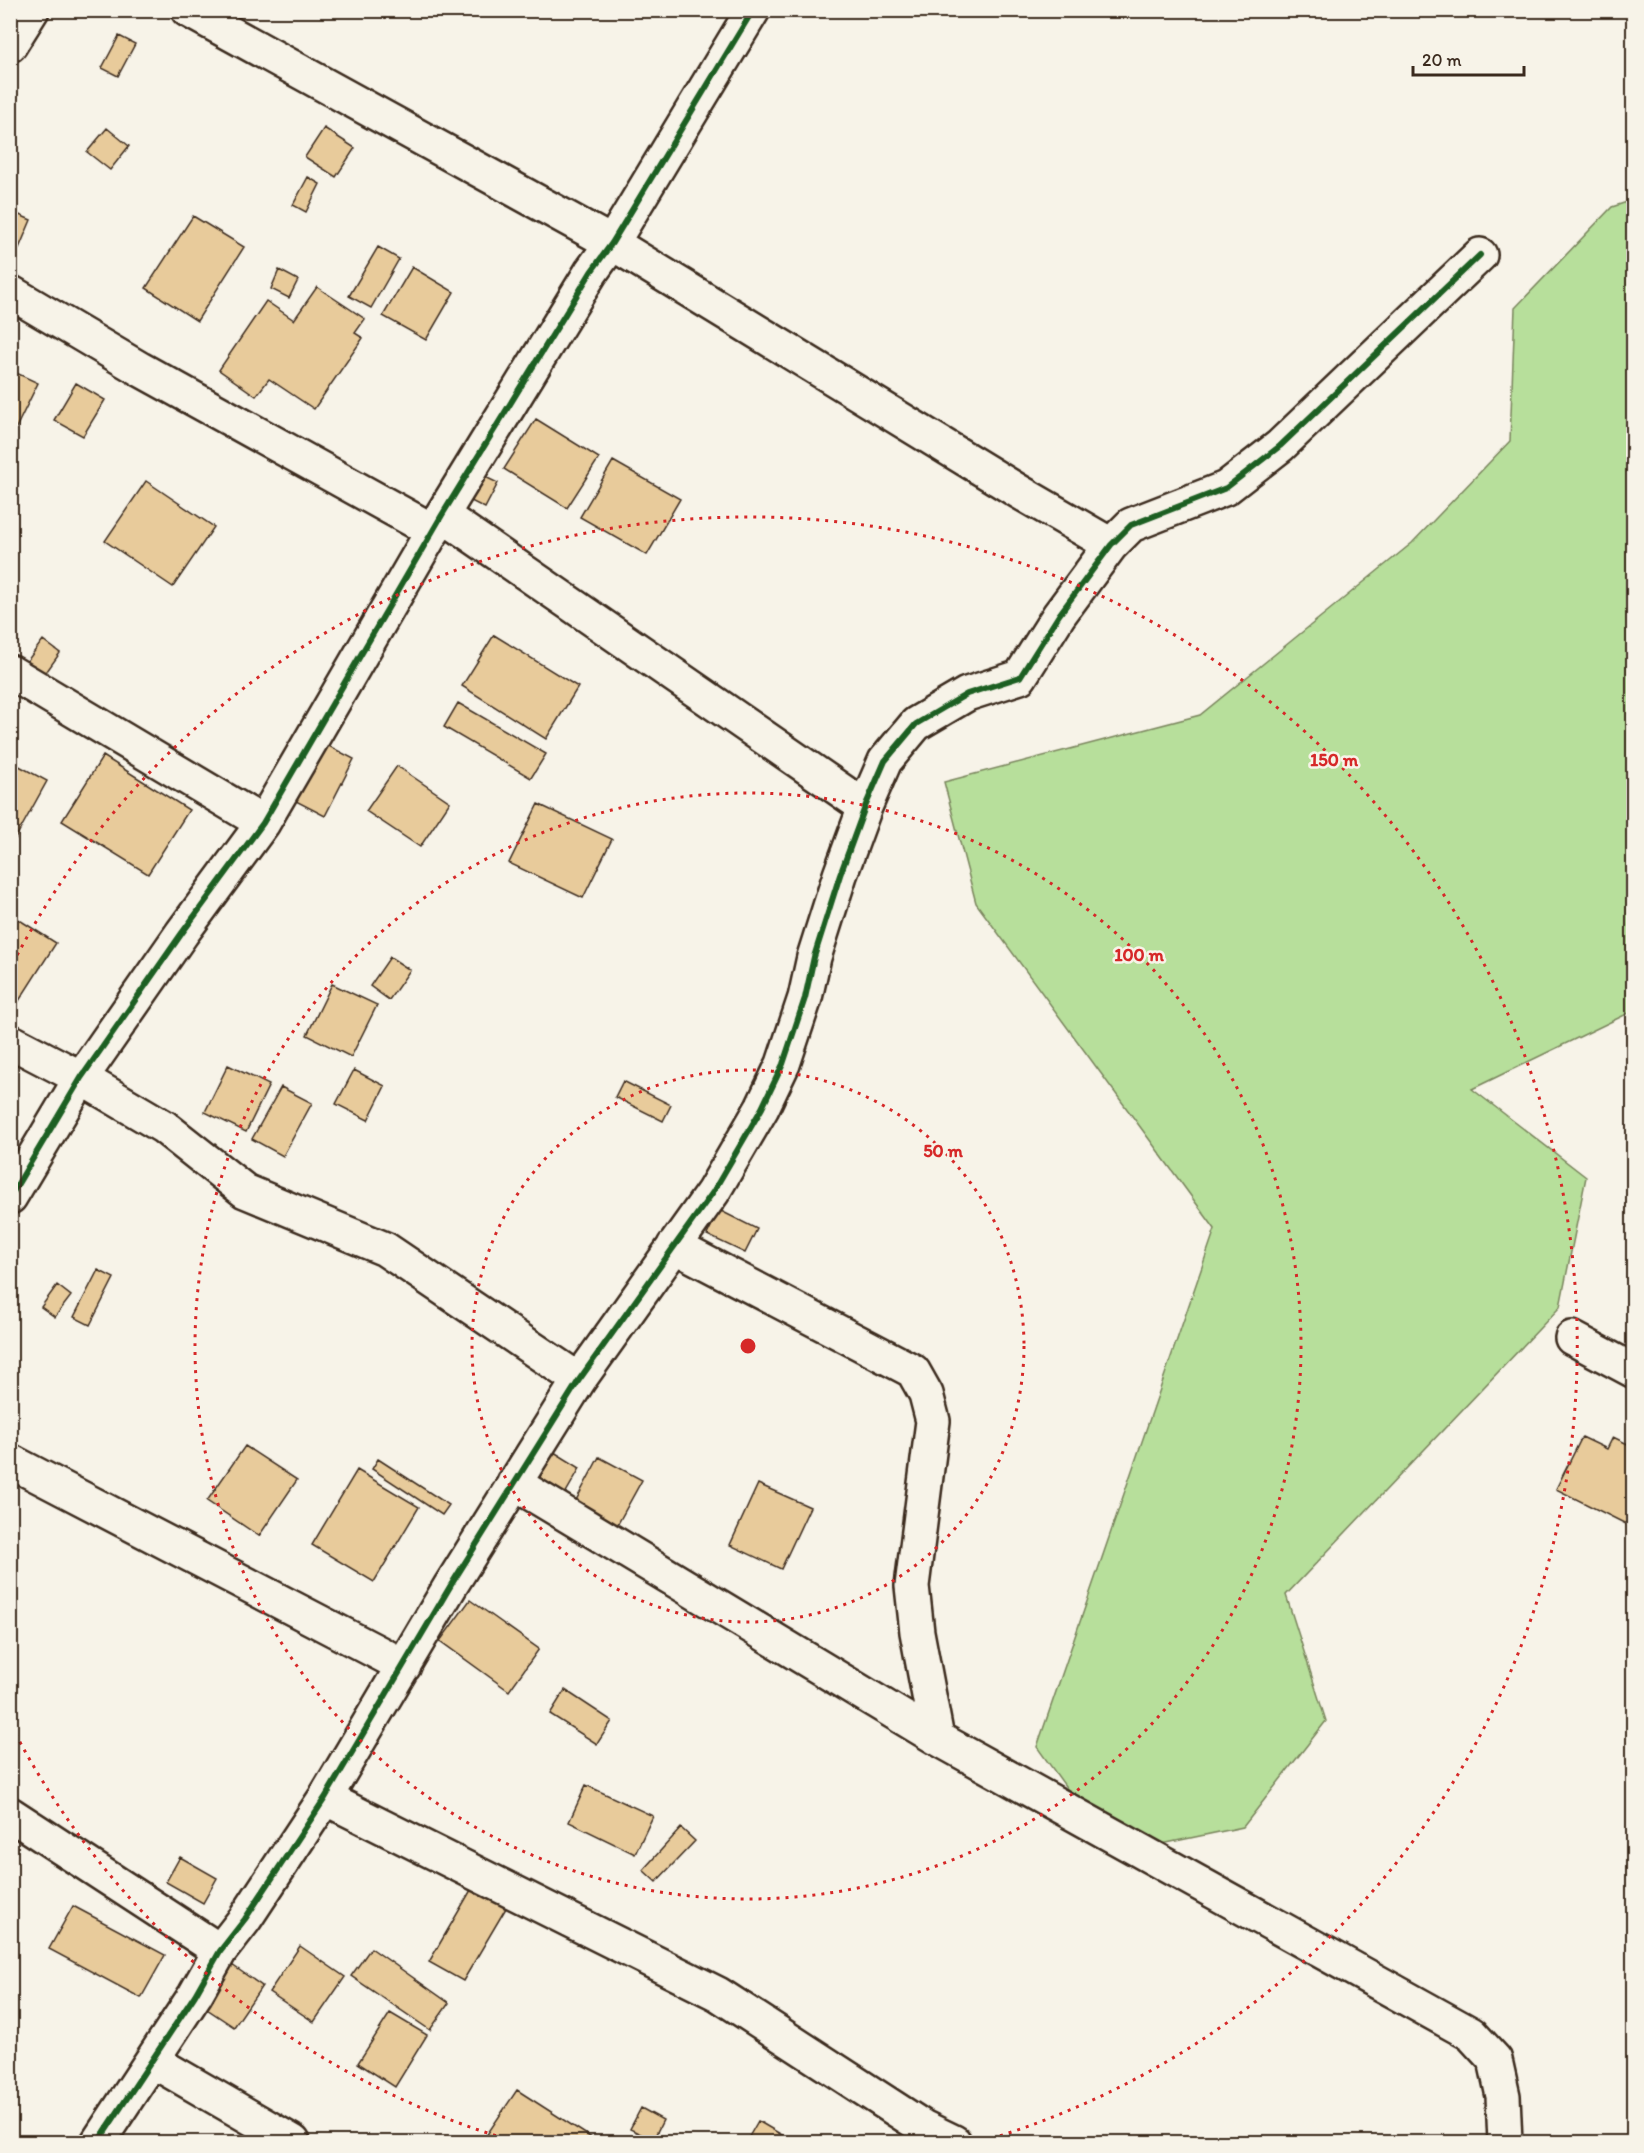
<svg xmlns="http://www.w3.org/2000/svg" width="1644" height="2153" font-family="Itim,sans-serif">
	<rect width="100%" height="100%" fill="#f7f3e8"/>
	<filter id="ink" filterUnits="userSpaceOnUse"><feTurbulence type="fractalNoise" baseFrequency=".0167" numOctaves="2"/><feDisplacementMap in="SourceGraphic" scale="12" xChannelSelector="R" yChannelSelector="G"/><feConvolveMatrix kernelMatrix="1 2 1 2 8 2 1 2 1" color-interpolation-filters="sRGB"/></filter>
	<g filter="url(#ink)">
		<path fill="#b7df9b" stroke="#79845c" stroke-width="1.5" d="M1633,200V1011L1472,1089L1586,1177L1560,1307L1286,1595L1326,1721L1243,1827L1114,1854L1037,1747L1215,1229L976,903L944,782L1200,715L1412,543L1510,441L1515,308L1612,207Z"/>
		<path fill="#e8cb9b" stroke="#3b2a1e" stroke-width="1.5" d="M119,36L135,44L118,76L102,68Z
			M107,128L129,146L110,170L87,152Z
			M324,128L355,148L336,177L305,157Z
			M308,177L320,184L306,212L293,205Z
			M17,214L31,220L14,260L10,259V229Z
			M193,216L244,247L197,321L146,288Z
			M378,247L399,259L371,308L349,296Z
			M412,267L454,292L426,340L383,316Z
			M279,270L298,280L289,298L271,289Z
			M317,287L365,319L355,333L363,338L314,409L269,379L256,396L219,370L266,301L294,320Z
			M10,370L38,383L10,440Z
			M76,383L105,400L83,436L54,420Z
			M536,419L599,458L567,508L504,469Z
			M613,461L680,499L647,555L580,517Z
			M477,473L498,483L485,508L465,498Z
			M146,481L214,527L173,587L105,541Z
			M494,635L578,687L546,739L462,686Z
			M43,640L60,653L42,678L24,665Z
			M458,703L546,754L531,778L444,727Z
			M321,742L354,759L325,816L292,799Z
			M103,756L189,810L148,874L62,821Z
			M10,761L47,781L10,848Z
			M397,766L450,802L420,847L366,811Z
			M538,804L612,839L583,898L509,863Z
			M10,914L56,943L10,1015Z
			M390,957L410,970L389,1000L370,986Z
			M332,984L377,1005L351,1057L307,1035Z
			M228,1065L269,1085L246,1132L205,1112Z
			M354,1070L385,1086L368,1120L336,1104Z
			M623,1081L671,1105L663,1121L615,1097Z
			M281,1087L312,1103L283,1156L252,1139Z
			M719,1210L757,1229L745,1253L707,1235Z
			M98,1270L114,1278L90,1325L74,1317Z
			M57,1285L71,1296L55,1317L41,1307Z
			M1582,1437L1607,1449L1613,1437L1634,1447V1528L1556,1489Z
			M245,1446L297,1480L259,1536L207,1501Z
			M554,1452L580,1468L561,1501L534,1485Z
			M599,1457L642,1480L615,1529L573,1506Z
			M378,1459L449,1505L442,1515L372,1469Z
			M357,1470L419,1507L374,1582L312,1545Z
			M758,1484L810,1507L781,1569L730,1545Z
			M470,1600L539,1649L509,1691L440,1641Z
			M565,1690L612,1721L597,1744L550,1714Z
			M586,1785L653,1816L635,1854L569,1822Z
			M681,1828L695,1841L656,1882L643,1870Z
			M180,1857L217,1878L203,1903L166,1882Z
			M475,1883L509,1903L463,1981L429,1962Z
			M73,1906L165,1955L141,1998L49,1949Z
			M300,1946L345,1977L314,2022L269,1992Z
			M371,1948L449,2003L430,2030L351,1976Z
			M232,1965L262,1986L234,2027L204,2007Z
			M390,2013L427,2035L395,2087L358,2063Z
			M517,2090L598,2142H482Z
			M641,2108L663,2120L653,2140L630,2129Z
			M758,2121L794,2142H746Z"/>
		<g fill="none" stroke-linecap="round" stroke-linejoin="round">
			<g stroke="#3b2a1e" stroke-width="38">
				<path id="minor" d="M188,10L612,243L1018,491L1111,545
					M10,45L32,10
					M10,292L140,369L433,531
					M442,515L865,807
					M10,672L263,823
					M10,1041L81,1078L164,1127L245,1191L385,1249L579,1380
					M10,1197L81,1078L182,933L263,823L442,515L591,272L612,243L753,10
					M674,1246L913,1371L926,1394L933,1421L912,1586L917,1632L937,1738
					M1572,1338L1634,1371
					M10,1461L404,1666
					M514,1483L937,1738L1471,2034L1495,2060L1503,2096L1505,2142
					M325,1798L718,1994L923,2127L954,2142
					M10,1814L220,1951
					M153,2061L293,2142
					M98,2142L195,1995L220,1951L245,1919L325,1798L451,1585L579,1380L713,1192L762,1108L783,1064L805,998L814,957L840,875L865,807L885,761L916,724L967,694L1020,677L1059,615L1111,545L1131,525L1226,488L1280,446L1480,255"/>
			</g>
			<use href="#minor" stroke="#f7f3e8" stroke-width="33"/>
			<g stroke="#f7f3e8" stroke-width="10">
				<path id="cycleway" d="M10,1197L81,1078L182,933L263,823L442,515L591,272L612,243L753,10
					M98,2142L195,1995L220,1951L245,1919L325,1798L451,1585L579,1380L713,1192L762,1108L783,1064L805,998L814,957L840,875L865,807L885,761L916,724L967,694L1020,677L1059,615L1111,545L1131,525L1226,488L1280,446L1480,255"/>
			</g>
			<use href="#cycleway" stroke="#1b5e20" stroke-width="6"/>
		</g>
	</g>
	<g fill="none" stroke="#d62828" stroke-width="3" stroke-dasharray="3 6">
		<circle cx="748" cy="1346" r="276"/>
		<circle cx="748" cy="1346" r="553"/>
		<path d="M513 2141A829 829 0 0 1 13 1729M13 963A829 829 0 1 1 983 2141"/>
	</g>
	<circle cx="748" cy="1346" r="9" fill="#d62828" stroke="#f7f3e8" stroke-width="3"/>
	<g font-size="18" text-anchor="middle" font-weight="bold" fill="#d62828" stroke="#f7f3e8" stroke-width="5" stroke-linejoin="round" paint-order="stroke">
		<text x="1334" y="766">150 m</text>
		<text x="1139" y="961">100 m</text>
		<text x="943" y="1157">50 m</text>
	</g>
	<rect width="1644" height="2153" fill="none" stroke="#f7f3e8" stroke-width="36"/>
	<rect x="18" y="18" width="1608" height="2117" fill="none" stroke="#3b2a1e" stroke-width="2" filter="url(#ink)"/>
	<path d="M1413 66v9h111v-9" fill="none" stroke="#3b2a1e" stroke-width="3"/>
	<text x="1422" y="66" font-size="18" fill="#3b2a1e" stroke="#f7f3e8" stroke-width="4.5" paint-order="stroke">20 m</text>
</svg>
